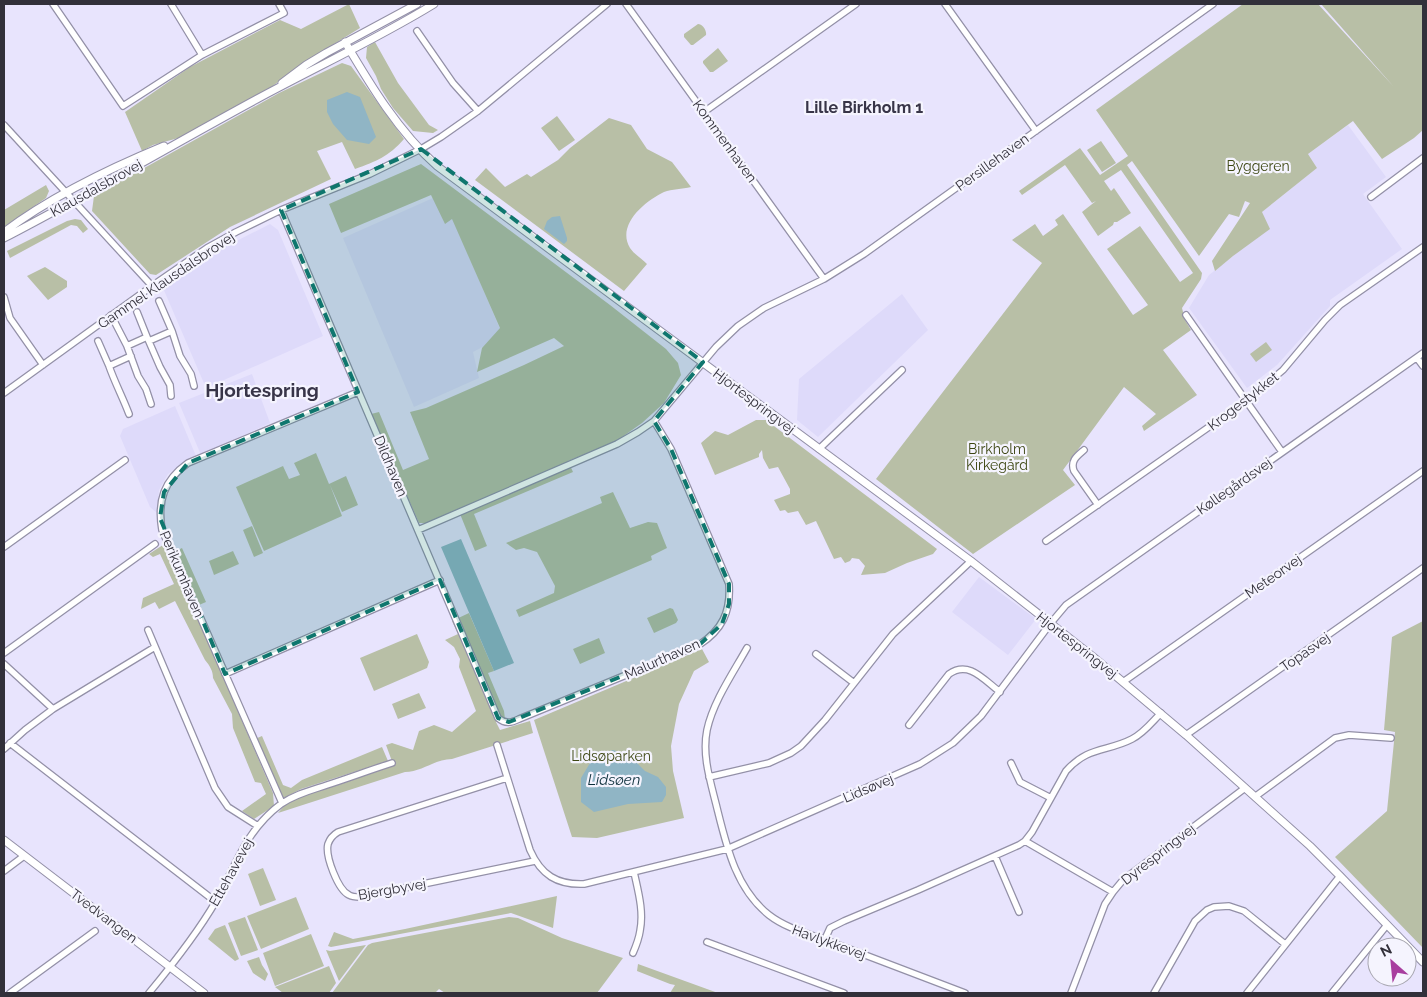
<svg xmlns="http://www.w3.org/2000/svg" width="1427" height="997" font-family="Raleway,sans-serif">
	<rect width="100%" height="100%" fill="#e8e4fd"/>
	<path fill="#dedafa" d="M1348,125L1386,177L1363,194L1402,249L1330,300V306L1277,365L1247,388L1189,308L1209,275L1233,256L1262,212L1317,168L1308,154Z
		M433,198L452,217L503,336L473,352L479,378L414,407L343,238Z
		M270,224L278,230L323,336L206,388L163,288L213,253Z
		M902,294L928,330L818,437L797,420L799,379Z
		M252,374L270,423L201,455L179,403Z
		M175,406L196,456L168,474L159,490L157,513L150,507L120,436L123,429Z
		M979,577L1036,619L1008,655L952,612Z"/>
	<path fill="#b8bfa6" d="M349,4L360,28L305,62L266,91L182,137L153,145L142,151L125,112L190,67L280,20L301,29Z
		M1243,4H1318L1394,87L1321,4H1423V130L1414,138L1382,159L1353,121L1308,154L1317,168L1262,212L1270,229L1233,256L1215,271L1212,261L1250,203L1245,201L1239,217L1229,214L1199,256L1132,161L1127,165L1202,273L1201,279L1182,308L1185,320L1191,330L1163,350L1197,395L1144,431L1142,426L1156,414L1124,387L1063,470L1075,485L973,554L876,479L1042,263L1012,240L1035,224L1043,236L1058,225L1055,220L1063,214L1133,315L1148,305L1107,249L1140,226L1180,282L1193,273L1121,170L1104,181L1111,191L1114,188L1131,213L1117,222H1114L1113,225L1098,236L1082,212L1096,201L1092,203L1065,165L1022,195L1019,191L1080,148L1100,175L1128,156L1096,110Z
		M698,24C702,24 707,30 706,35L693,45H691L684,37V34Z
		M375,42L398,83L429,125L438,130L433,133L413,131L393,108L381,89L376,76L366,58L367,47Z
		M718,48L728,61L713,72H710L703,63V61Z
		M342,63L351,66L404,139C388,157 377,161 355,169L342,142L317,151L331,179L230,227L156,275L150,274L92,211L94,196L279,93Z
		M557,116L575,140L559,151L541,128Z
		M609,118L631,125L647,149L672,162L691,187C682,189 672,189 664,192C645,201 616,225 630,248C634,254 642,259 647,264L624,291L475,180L486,168L505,187L527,174L531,177L558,160L570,148Z
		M1101,141L1116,163L1102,172L1087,150Z
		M421,164L610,305L666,349L678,363L681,375L664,403L642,423L615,442L568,461L573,472L474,514L487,546L475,551L458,509L426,523H419L371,414L379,412L403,470L429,459L410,412L426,408L524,365L564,346L554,338L477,372L482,348L500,328L452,219L445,224L431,195L341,233L329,204Z
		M46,185L49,191L46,198L4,227V210Z
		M75,219L81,220L88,229L83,233L77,226L71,225L10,258L7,251L67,221Z
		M45,267L67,281V287L48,300L27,276Z
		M1266,342L1272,350L1256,362L1250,354Z
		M756,420H766L937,549L933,554L907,563L885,573L861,575L865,566L859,559L852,558L850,561L845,563L841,557L834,559L816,521L806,525L798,511L788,513L785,510L780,511L774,500L790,494V489L778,467L769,469L763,458L762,450L759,454V457L715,475L701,443L715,431L728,435Z
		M316,453L329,484L346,476L358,505L342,512L330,485L342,516L264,551L236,487L283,466L289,479L300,475L294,463Z
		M613,492L630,528L648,522L657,523L667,548L651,556L652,560L519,617L516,610L554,593L555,586L537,552L524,548L516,550L506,543L602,503L600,497Z
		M252,526L263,553L254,557L243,530Z
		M166,543L273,793L274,806L254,819L242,811L266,794L261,783L255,782L233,728L232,714L213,678C213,671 210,666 205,660L175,601L159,609L155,602L141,609L143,598L174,584L160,554L153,557L149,554Z
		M182,548L206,602L199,605L176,551Z
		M233,551L239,564L214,575L209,561Z
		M670,608L673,609L678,620L676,623L654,633L647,618Z
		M469,613L494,671L488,673L504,711L505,719L496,722L500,730L530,721L533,733L452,759C435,759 422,772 405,772L278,813L285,805L301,796L393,764L386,745L392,743L413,750L419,731L434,725L452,732L476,711L459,667L460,659L454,647L445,640L458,634L452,621Z
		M1423,621V948L1335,857L1387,811L1395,732L1384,730L1392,637Z
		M417,634L429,662L427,668L374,691L360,658Z
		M599,638L605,653L580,664L573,649Z
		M702,649L709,662L694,671L679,704L671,746L673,771L684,818L597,838L572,837L534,720Z
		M419,693L426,708L398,719L392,704Z
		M262,736L283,785L291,788L302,780L382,747L388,761L301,789L282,799L255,739Z
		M263,868L276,900L260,906L248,874Z
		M557,896L553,928L511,913L331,947L328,946L334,932L353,939L405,929Z
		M296,897L309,929L261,949L247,916Z
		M245,917L258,950L241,956L228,923Z
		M509,917L518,918L562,938L623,958L597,993H445L439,989L435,993H332L368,945L372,943Z
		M225,925L239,959L235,961L208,939L215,929Z
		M311,934L324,966L275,986L263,953Z
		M366,945L339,981L326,950L330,951Z
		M259,957L262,965L268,974L265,981L253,973L247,961Z
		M638,964L718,993H670L675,985L670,984L637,971Z
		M329,966L336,983L329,993H283L275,987Z"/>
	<path fill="#90b5c5" d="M347,92L360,97L376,137L369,144L347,140L333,124L327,112V100Z
		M560,216L567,238V241L564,244L544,229L547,221L552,217Z
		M461,539L514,663L494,671L441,547Z
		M613,750L630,756L645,771L658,777L666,787V795L662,802L628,804L594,812L581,802V778L590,763L601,754Z"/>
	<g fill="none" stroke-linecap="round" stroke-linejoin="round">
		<g stroke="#9390a7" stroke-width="8">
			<path id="minor" d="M53,4L123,106L202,55L284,13L279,4
				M171,4L202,55
				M626,4L824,279
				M945,4L1036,131
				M417,31L453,83L478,111
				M704,112L856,4
				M4,125L152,286
				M1371,197L1423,158
				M281,210L498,718C505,724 511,723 519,719L699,645C722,630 731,612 729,584L671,449L654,421
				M4,297L10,318L43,365
				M159,301L172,331
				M137,312L147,337
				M111,315L127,346L138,376L146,389L151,404
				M1186,315L1282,452
				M98,341L109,366
				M149,341L172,331L180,356L191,374L194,386
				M127,346L147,337L160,367L170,385L171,396
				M1417,358L1423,366
				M4,393L152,286L207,248L236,232L281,210L370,174L421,149L441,137L478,111L607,4
				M129,414C123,398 115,383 109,366L131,356
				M819,449L902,370
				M1084,450C1077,456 1070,461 1074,471L1098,505
				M418,530L617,444L638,432L654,421L716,347L738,326L764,308L824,279L864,254L1213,4
				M1046,541L1246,401L1283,370L1325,320L1340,305L1423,247
				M4,547L125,460
				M148,630L215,788L228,807L258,826
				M747,648C733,673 713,702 707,730C702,755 710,780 716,804C726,844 735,888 769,915C787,929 810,934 831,942C876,959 920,976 965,993
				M4,653L155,544
				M816,654L854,683
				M4,664L53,709
				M225,674L440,580
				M1123,682L1423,471
				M909,725L949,674C969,660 984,680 1000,692
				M1186,735L1423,568
				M10,743L216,902
				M497,745L530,850C541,875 557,885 584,884L727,849L920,764L953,743L981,716L1050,624L1066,605L1423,353
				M4,749L25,730L53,709L155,647
				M1011,763L1020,782L1051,798
				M709,777L769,763L791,753L801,746L825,720L893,634L971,561
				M507,778L338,832C333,835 330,838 328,844C325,856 338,890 349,895C352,897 356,897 360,897L535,861
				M1256,796L1335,738L1349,735L1391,738
				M282,803L162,530C157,501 164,480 188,463L358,392
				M1025,841L1113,892
				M995,856L1019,912
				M4,871L24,856
				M825,939L830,928L844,921L918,890L1019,845L1025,841L1032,832L1066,771C1088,746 1107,752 1132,739C1144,733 1152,722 1161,713
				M707,942L844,993
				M633,953C636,946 639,938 640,931C644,911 638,891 634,872
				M10,993L95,931
				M149,993C173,964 197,934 216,901C236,865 246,830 281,804C295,794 312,790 327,785C349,778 370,770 392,763
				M1071,993L1105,904L1113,892L1123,880L1245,788
				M1154,993L1195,921L1207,910L1214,907L1229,906L1244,911L1285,944
				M1247,993L1340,876
				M1332,993L1387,925"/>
		</g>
		<g stroke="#9390a7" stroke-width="9">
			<path id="tertiary" d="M345,42C371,86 398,131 437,166L971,561L1092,656L1186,735L1310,846L1340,876L1423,962
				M282,83L306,65L326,53L417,4
				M4,232C52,196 108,169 164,146
				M4,238C89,194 172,145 257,99C316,67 377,39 434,4
				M4,840L204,993"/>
		</g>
		<use href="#minor" stroke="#fff" stroke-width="5.5"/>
		<use href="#tertiary" stroke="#fff" stroke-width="7"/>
	</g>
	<path fill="#0f766e" fill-opacity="0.2" stroke="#0f766e" stroke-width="4" stroke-dasharray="10 6" stroke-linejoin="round" d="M421,149L703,362L654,421L671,449L729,584V604L722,624L699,645L509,722L498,718L440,580L225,674L160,518L164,492L188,463L358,392L281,210Z"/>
	<g text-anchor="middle" stroke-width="4.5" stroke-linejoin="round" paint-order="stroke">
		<g font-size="14" fill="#32303a" stroke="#f5f4fe">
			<text transform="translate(725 141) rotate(54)" y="5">Kommenhaven</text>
			<text transform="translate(992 162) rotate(-36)" y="5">Persillehaven</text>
			<text transform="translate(96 188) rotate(-29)" y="5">Klausdalsbrovej</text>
			<text transform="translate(166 280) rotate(-34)" y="5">Gammel Klausdalsbrovej</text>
			<text transform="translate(754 401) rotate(37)" y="5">Hjortespringvej</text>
			<text transform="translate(1243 401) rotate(-38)" y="5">Krogestykket</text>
			<text transform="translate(391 466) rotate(67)" y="5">Dildhaven</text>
			<text transform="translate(1234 486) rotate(-35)" y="5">Køllegårdsvej</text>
			<text transform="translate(182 574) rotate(67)" y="5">Perikumhaven</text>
			<text transform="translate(1273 576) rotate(-35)" y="5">Meteorvej</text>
			<text transform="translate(1077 645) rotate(38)" y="5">Hjortespringvej</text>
			<text transform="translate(1305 652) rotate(-35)" y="5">Topasvej</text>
			<text transform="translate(662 659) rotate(-24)" y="5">Malurthaven</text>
			<text transform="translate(868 788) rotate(-23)" y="5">Lidsøvej</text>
			<text transform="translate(1158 854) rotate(-38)" y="5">Dyrespringvej</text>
			<text transform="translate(231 872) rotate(-61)" y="5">Ettehavevej</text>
			<text transform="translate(392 889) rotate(-10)" y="5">Bjergbyvej</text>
			<text transform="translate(104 916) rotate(37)" y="5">Tvedvangen</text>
			<text transform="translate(829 942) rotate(20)" y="5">Havlykkevej</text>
		</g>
		<g font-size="14" fill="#3d4713" stroke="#f5f4fe">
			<text x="1258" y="171">Byggeren</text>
			<text x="997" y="454">Birkholm<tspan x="997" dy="16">Kirkegård</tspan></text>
			<text x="611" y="761">Lidsøparken</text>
		</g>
		<g font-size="15" font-style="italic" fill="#0b2e3a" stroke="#f5f4fe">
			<text x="614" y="785">Lidsøen</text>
		</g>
		<g font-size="16" font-weight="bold" fill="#383548" stroke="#f5f4fe">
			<text x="864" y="113">Lille Birkholm 1</text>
		</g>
		<g font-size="19" font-weight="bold" fill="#383548" stroke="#f5f4fe">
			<text x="262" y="397">Hjortespring</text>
		</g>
	</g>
	<rect width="1427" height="997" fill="none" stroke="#32303a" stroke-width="10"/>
	<g transform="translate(1392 962) rotate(333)"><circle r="24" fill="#f5f4fe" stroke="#a7a6b0"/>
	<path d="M0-4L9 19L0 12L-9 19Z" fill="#a83e9f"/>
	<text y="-8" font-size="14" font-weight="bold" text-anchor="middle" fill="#32303a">N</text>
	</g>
</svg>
